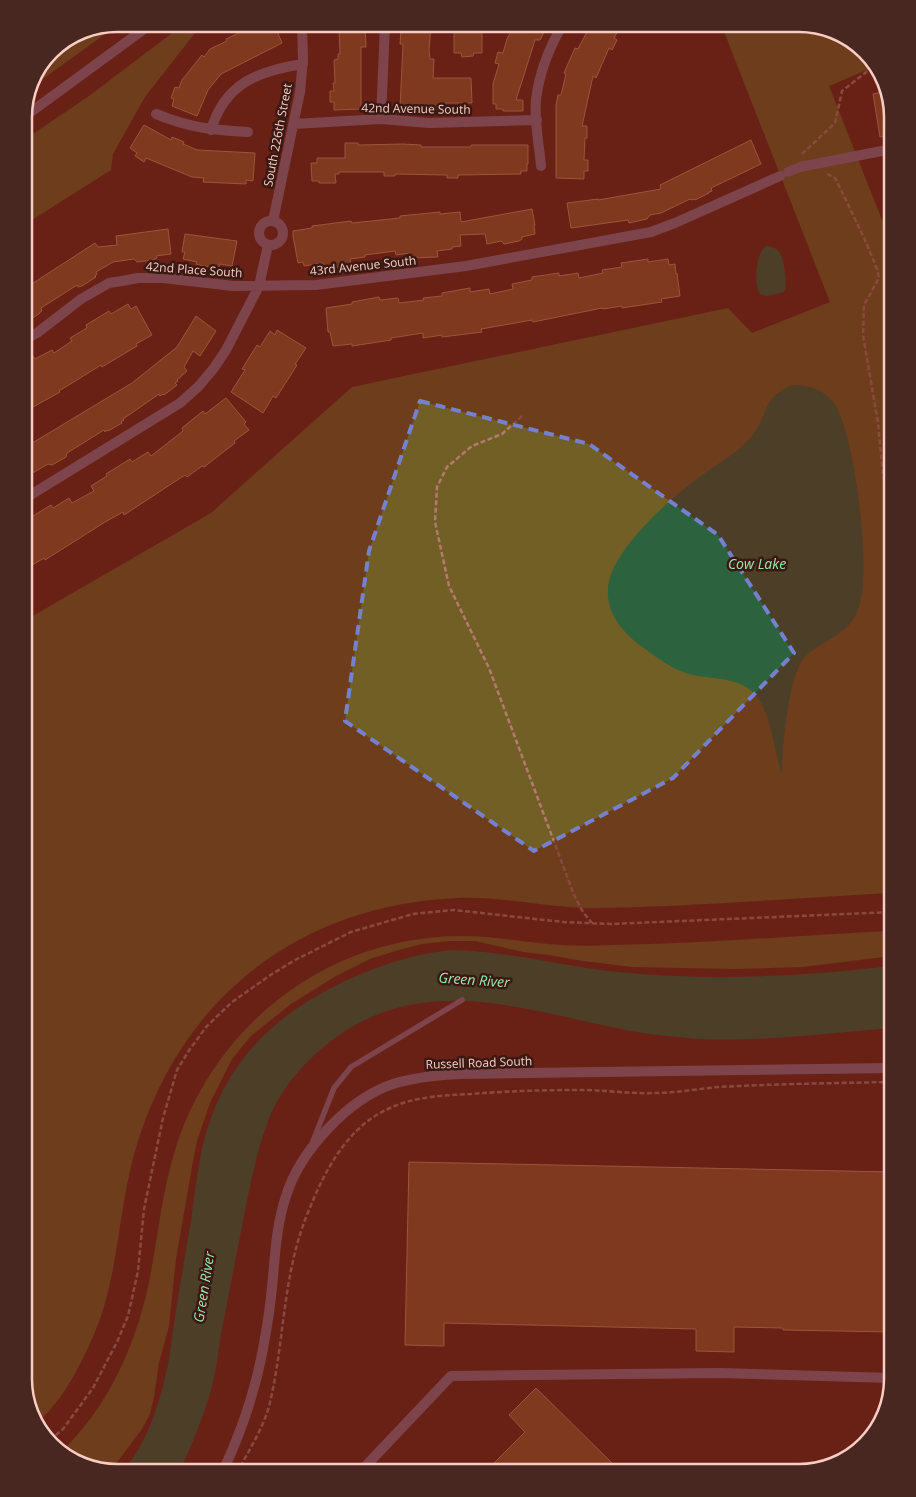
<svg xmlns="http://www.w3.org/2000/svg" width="916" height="1497" font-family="'Open Sans',sans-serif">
	<rect width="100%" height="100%" fill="#692116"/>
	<path fill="#715f25" d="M119,24L36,84L51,51L82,31Z
		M184,24H202L145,97L113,154L111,170L24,225V140L89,96Z
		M721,24H805L851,40L874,67L829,86L886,230L892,229V893C792,898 692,907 592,908C547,908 502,896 457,898C303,905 185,993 138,1141C121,1194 120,1250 105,1303C99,1325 89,1347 78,1368C67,1389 54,1408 36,1424L34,1421L24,1379V621L211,513L352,387L728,308L752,333L830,302Z
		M892,931V956L803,967L734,969L632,967L583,961L549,955L523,952L475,941H449L422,944L392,952L370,959L336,976L291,1004L251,1036L232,1059L210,1103L197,1141L193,1161L176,1259L169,1326L159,1363L154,1397L150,1414L142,1429L110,1472L66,1458L61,1452C107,1408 134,1349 148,1287C157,1244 161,1199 173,1157C210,1027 326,936 462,936C490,936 519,941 548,944C569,946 590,946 611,945C705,944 798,935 892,931Z"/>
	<path fill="#2c623d" d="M766,246C772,246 776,248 780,253C784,260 788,286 784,292L767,296L760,294C753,284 756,253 766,246Z
		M794,385C810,385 824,390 834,403C855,435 871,566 860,603C852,635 825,638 805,657C788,674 782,750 782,775C774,751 771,710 754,693C734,674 707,681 683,672C669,667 656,657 644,648C625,635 606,614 608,589C609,551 675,494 705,473C721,462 738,452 750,438C769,417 761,395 794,385Z
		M452,950C508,951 562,966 617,972C709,981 800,977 892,966V1028C829,1033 763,1042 699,1039C677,1037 654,1035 631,1031C526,1011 421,968 326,1045C300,1066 278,1093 267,1124C255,1157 249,1191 242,1226C235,1262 228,1298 221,1334C218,1352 216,1372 211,1390C204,1416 190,1449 179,1473H121C149,1443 161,1398 169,1360C175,1313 183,1267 191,1221C194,1197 197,1173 202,1149C220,1072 263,1023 333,987C371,968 410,954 452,950Z"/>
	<path fill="#9a572c" stroke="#da9367" d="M258,24H274L282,43L221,74L208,90L197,116L172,106L174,99L171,98L175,87L179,88L182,80L202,55L204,57L210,49L227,41L226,39Z
		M342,24H365L366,47H361V109L334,110V102H330V91H334L333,83H335L334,60L338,59V54H340L339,28H342Z
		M404,24H431L429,51L430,59H434L433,78H471L472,103H446V110L400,108L403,44H400L401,30L403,31Z
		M515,24H540L546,28L540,40H535L516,100H523V111H503V109H496V104H493V84L499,64L495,63L498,52L503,53L507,39Z
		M591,24H603L618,31L614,38L617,40L612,50L609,48L596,78L593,76L582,126H587V138H585L584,160H588V171H584V179L556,178V105L558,95H561L566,74L564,73L575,48L578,49Z
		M454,25L482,26V53H474L473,56L462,57L461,53H454Z
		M886,91L892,118V135L880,137L873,94Z
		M144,125L171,140L172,137L184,142L183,144L197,150L255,153L253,181L246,180V184L203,182L204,178L192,177L146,158L144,162L135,156L137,153L130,148Z
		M751,140L761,164L711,188L712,191L709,192V193L695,200L694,199L691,200L690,199L661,213L650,215L647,219L629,223L628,220L571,228L567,203L598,199V200L661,189L660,185Z
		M345,143H358V145L403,144L421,145V147H471V145H528V164H527V171H521V174L458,175V178H447V175L395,174V176H384V172H339V174H335L336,183H319V181H312L311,163H317V158H345Z
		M532,209L535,225H534L535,234L522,237V239L519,241L504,244L501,241L487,244L485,234L460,235L461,246L452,247V249L437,251L438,257L410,258V253L396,255L395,251L365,255V257L350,259L351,265L324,269L323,263L304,266L303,262L298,263L293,236V231L312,228V226L351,221L352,223L400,218V216L440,212V214L460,212L461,222Z
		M168,229L171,254L156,256L157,258L153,260L137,262L134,259L113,262L96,272L97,274L95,276L96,277L82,286L78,287L77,285L52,301L41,308L42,311L40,312V313L24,324V289L95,243L98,247L117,245L116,236Z
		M185,234L237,241L232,266L220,264L219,267H216L215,268L199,265L196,264L197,262L183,259L185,252H182Z
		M648,259V262L668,259L669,265L675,264L676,274L677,273L680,296L661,299L662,302L622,308V306L603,309L602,308L533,322L532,320L481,329L482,332L442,337V335L423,338V333L391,338V340L352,346V344L333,346L330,332H328L326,308L352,304V302L379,297L380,300L398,298L399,303L424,300L423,298L442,296V293L470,288V292L489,289L490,294L513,289L512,284L532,280V277L559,273V276L578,273L579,278L603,273L602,270L622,267L621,263Z
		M128,304L131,309L136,306L152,335L136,344L137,346L102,367L101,365L59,391L60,392L24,412V361L33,356L35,359L52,350L54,353L72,341L70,338L87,328L86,325L109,311L111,314Z
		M196,316L216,331L200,356L193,351L184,367L187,371L177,380L178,381L175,383L177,385L164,395L163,394L160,396L159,394L123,419L124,420L121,422L122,423L108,431L107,430L105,432L104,430L67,453L66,457L52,465L48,464L24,478V448L132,383L177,347Z
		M277,330L306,348L295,364L297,365L276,398L273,396L263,413L231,392L245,370L242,369L257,345L260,347L270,331L275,335Z
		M226,398L246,422L244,424L249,430L234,441L235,443L204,467L202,466L187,477L185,475L124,515L123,512L105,522L45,560L44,558L24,570V525L29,522L28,519L51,505L53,508L69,498L72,503L94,491L91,486L107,476L106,474L130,459L132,462L148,452L151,456L183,431L182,428L203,411L205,414Z
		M409,1162L892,1172V1332L783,1330V1328L734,1327V1352L696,1351V1329L444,1323V1346L405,1345Z
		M536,1388L622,1473H484L525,1432L509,1415Z"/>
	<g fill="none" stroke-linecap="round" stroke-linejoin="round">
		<path stroke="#b47a70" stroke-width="2.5" stroke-dasharray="5 2.5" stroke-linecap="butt" d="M802,154L835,123L842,91L874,66
			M827,174L835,178L843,194L865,240L877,269L879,278L864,305L863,335L878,423L883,475L892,524
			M522,416L502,434L472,446L447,467L437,487L435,522L449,586L489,668L574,895L583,912L592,923
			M50,1440L63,1429L93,1388L117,1342L128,1316L138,1271L144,1209L163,1118L177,1070L190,1049L207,1026L232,1002L272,974L295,960L351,932L413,914L454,910L563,922L611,924L892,912
			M237,1473C249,1450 266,1424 271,1398C285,1335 283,1271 309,1210C325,1170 348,1126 390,1108C413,1097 445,1095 471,1094C507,1091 544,1090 581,1090C605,1090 630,1094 654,1093C675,1093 697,1089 718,1087C776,1084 834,1083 892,1082"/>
		<path stroke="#946f8f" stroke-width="5.5" d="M313,1141L334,1088L351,1067L462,1000"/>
		<path stroke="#946f8f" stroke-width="10" d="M156,114C191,128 211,130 248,132
			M381,119L385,24
			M294,124L381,119L429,123L537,120
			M211,130C225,83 258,71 303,64
			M541,166C539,144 534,121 536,100C539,74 550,46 563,24
			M788,172L800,167L892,149
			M273,221L300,92L303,60L302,24
			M259 233a12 12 0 1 1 24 0a12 12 0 1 1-24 0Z
			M24,340L37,333L81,299L109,283L122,281L138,278H163L233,286L316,285L466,266L651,232L675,223L780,176
			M24,499L180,403L198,387L214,368L226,350L259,286L268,245
			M222,1473C240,1435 254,1395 262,1354C265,1338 268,1322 270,1305C275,1269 274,1232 286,1196C300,1151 348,1099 393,1084C415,1077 438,1075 461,1074L892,1068
			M359,1473L451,1376L720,1373L892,1378"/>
		<path stroke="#946f8f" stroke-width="10" d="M24,117L151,24"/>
	</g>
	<path d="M0 0H916V1497H0ZM420,401L589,444L718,535L794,653L673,778L534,851L345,721L369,551Z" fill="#692116" fill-opacity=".55" fill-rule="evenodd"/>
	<path fill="none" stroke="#7581d0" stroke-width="4" stroke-dasharray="10 6" stroke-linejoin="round" d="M420,401L589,444L718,535L794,653L673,778L534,851L345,721L369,551Z"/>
	<g text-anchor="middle" stroke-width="5" stroke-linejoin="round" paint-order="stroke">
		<g font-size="12" fill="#f9cdc3" stroke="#391913">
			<text transform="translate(416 109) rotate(1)" y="4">42nd Avenue South</text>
			<text transform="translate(278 135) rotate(-79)" y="4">South 226th Street</text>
			<text transform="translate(363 266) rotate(-6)" y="4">43rd Avenue South</text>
			<text transform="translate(194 270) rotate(4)" y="4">42nd Place South</text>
			<text transform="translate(479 1063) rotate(-2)" y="4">Russell Road South</text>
		</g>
		<g font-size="14" font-style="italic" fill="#99e9ae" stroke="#391913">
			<text x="757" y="569">Cow Lake</text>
			<text transform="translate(474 980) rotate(4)" y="5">Green River</text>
			<text transform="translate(204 1287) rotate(-81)" y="5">Green River</text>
		</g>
	</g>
	<path d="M0 0H916V1497H0ZM117 32H799A85 85 0 0 1 884 117V1379A85 85 0 0 1 799 1464H117A85 85 0 0 1 32 1379V117A85 85 0 0 1 117 32Z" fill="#482721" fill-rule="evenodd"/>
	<path fill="none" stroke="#f9cdc3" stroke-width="2.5" d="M117 32H799A85 85 0 0 1 884 117V1379A85 85 0 0 1 799 1464H117A85 85 0 0 1 32 1379V117A85 85 0 0 1 117 32Z"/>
</svg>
